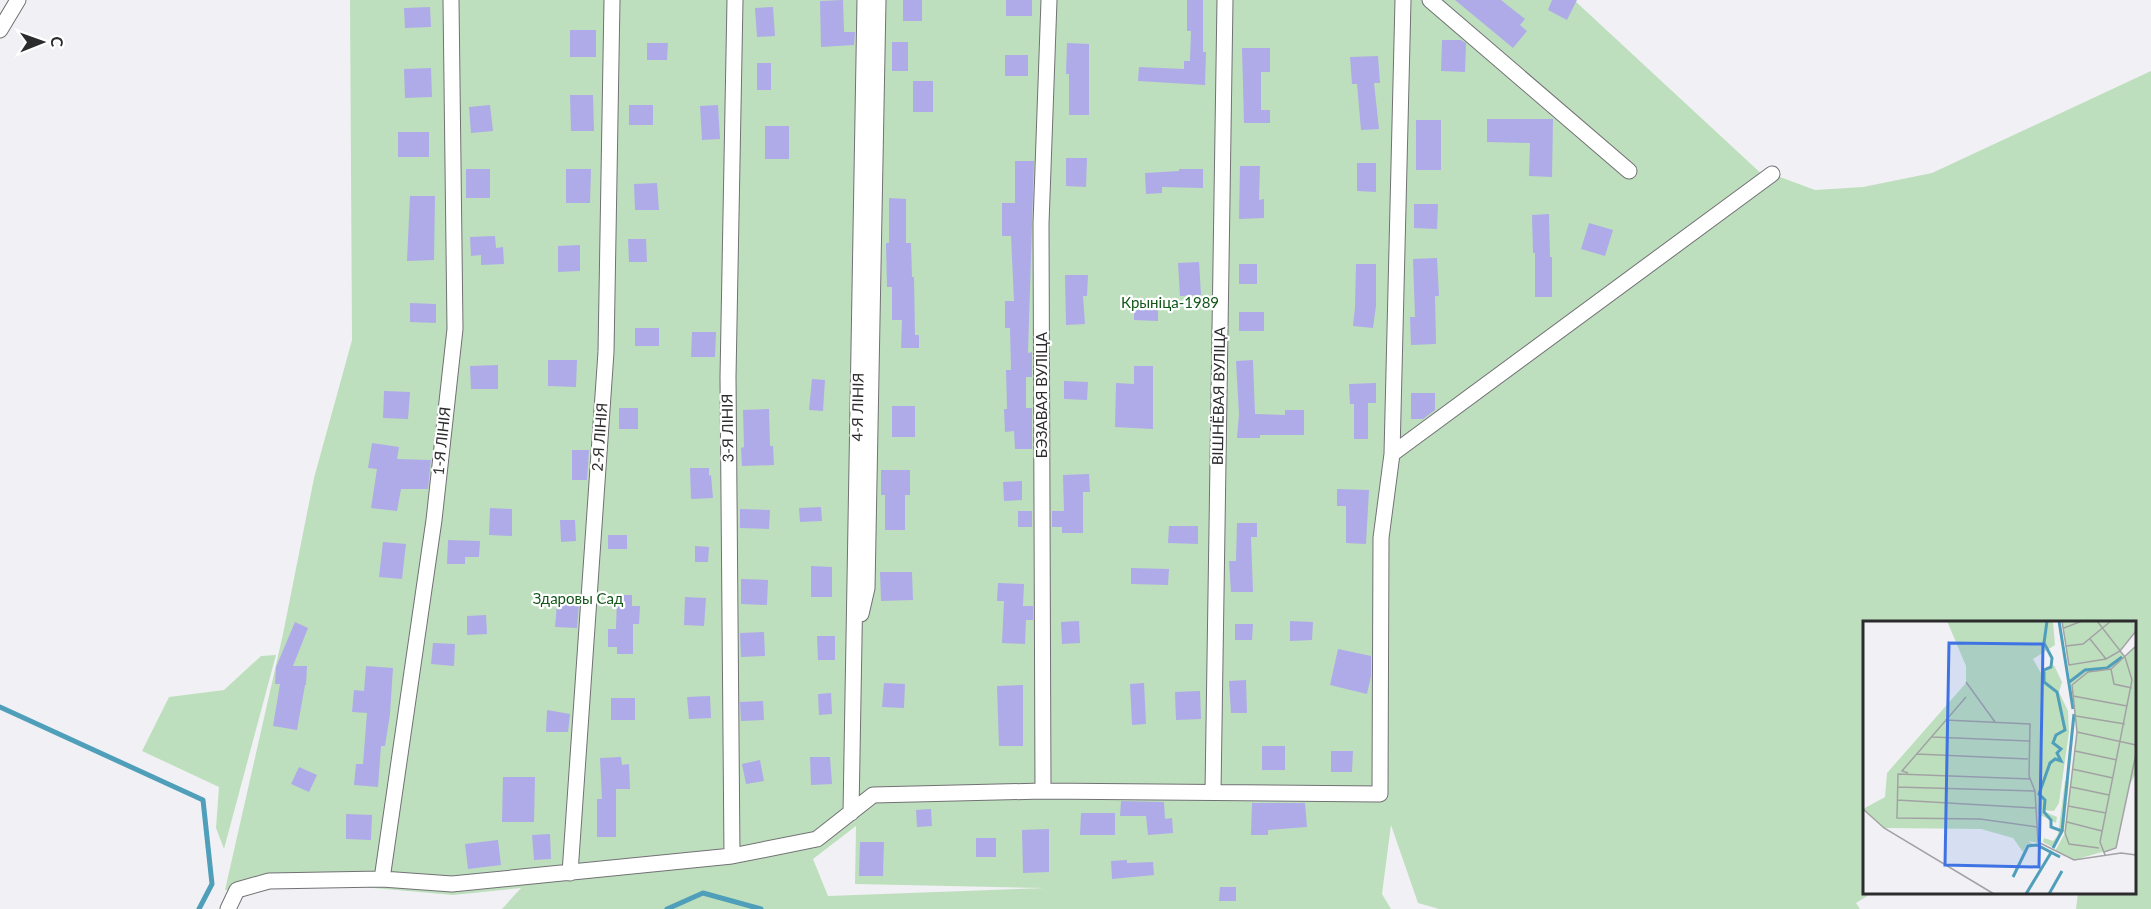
<svg xmlns="http://www.w3.org/2000/svg" width="2151" height="909" font-family="Lato,sans-serif">
	<rect width="100%" height="100%" fill="#f1f1f5"/>
	<path fill="#bedfbd" fill-rule="evenodd" d="M350,0H1574L1766,178L1772,174L1815,190L1863,187L1932,173L2151,71V909H2076L2078,893L2134,892V622H1864V892L1872,893L1856,903L1860,909H1439L1418,903L1391,825L1382,894L1391,909H502L521,888L453,895L362,887L225,890L283,634L314,478L352,340ZM856,826L855,884L1045,888L828,896L813,859Z
		M276,655L224,849L216,828L219,787L142,751L169,697L224,690L261,656Z"/>
	<g fill="none" stroke-linecap="round" stroke-linejoin="round">
		<path stroke="#509fba" stroke-width="5" d="M0,707L203,800L212,884L199,909
			M667,909L703,893L761,909"/>
	</g>
	<path fill="#aeabe8" d="M843,0L844,32H855L854,45L821,47L820,1Z
		M903,0H922V21H903Z
		M1006,0H1032V16H1006Z
		M1187,0H1203V52H1206L1205,85L1138,81L1139,67L1184,69V61H1190L1191,31H1187Z
		M1455,0H1501L1525,19L1520,25L1527,31L1513,48Z
		M1552,0H1577L1567,20L1548,10Z
		M430,7L431,27L405,28L404,8Z
		M773,7L775,36L757,37L755,8Z
		M570,30H596V57H570Z
		M1442,40H1461L1466,43L1465,72L1441,71Z
		M892,42H908V71H892Z
		M647,43H668L667,60H647Z
		M1067,43L1089,44V115H1069V74H1066Z
		M1242,48H1270V72H1261V110H1270V123H1244Z
		M1005,55H1028V76H1005Z
		M1378,56L1380,83H1374L1379,129L1361,130L1357,84H1352L1350,57Z
		M757,63H771V90H757Z
		M431,68L432,97L405,98L404,69Z
		M913,81H933V112H913Z
		M570,95H593L594,131H571Z
		M490,105L493,131L471,133L469,107Z
		M629,105H653V125H629Z
		M718,105L720,139L702,140L700,106Z
		M1487,119H1553L1552,177L1529,176L1530,143L1487,142Z
		M1416,120H1441V170H1416Z
		M765,126H789V159H765Z
		M398,132H429V157H398Z
		M1066,158H1087L1086,187L1066,186Z
		M1015,161H1034L1028,353L1032,352V377H1026V408H1032V449H1015L1014,431L1005,432L1004,409H1007L1006,370H1011L1010,328H1005V301H1014L1011,236H1002V203H1015Z
		M1357,163H1376V192L1357,191Z
		M1240,166H1260L1259,200L1264,199V218L1239,219Z
		M466,169H490V198H466Z
		M566,169H591L590,203H566Z
		M1179,169H1203V188L1162,187V193L1146,194L1145,173L1179,171Z
		M657,183L659,210H635L634,184Z
		M410,196H435L434,260L407,261Z
		M889,198L906,199V243H911L912,277H914L915,335H919V348H901L902,320H892V287H887L886,243H889Z
		M1414,204H1438L1437,229L1414,228Z
		M1549,214L1550,257H1552V297H1535V253H1533L1532,215Z
		M1589,223L1613,230L1605,256L1581,249Z
		M495,236L496,248L503,247L504,264L481,265V255L471,256L470,237Z
		M628,239H646L647,262H629Z
		M580,245V271L558,272V246Z
		M1437,258L1439,296H1435L1436,344L1411,345L1410,317H1415L1413,259Z
		M1199,262L1201,295L1180,296L1178,263Z
		M1239,264H1257V284H1239Z
		M1356,264H1376V306L1373,328L1353,326L1355,307Z
		M1065,275H1088L1087,296H1083L1085,324L1066,325Z
		M410,303L436,304V323L410,322Z
		M1134,303H1158V321L1134,320Z
		M1239,312H1264V331H1239Z
		M635,328H659V346H635Z
		M692,332H716L715,357H691Z
		M548,360H577L576,387L548,386Z
		M1253,360L1255,414L1285,415V410H1304V435H1260V438H1237L1239,414L1236,361Z
		M498,365V389H471L470,366Z
		M1134,366H1153V429L1115,427L1116,383L1134,384Z
		M812,379L825,380L823,411L809,410Z
		M1064,381L1088,382L1087,400L1064,399Z
		M1376,383V403H1368V439H1354V404H1350L1349,384Z
		M384,391L410,392L408,419L383,418Z
		M1411,393H1435V410L1423,419H1411Z
		M892,406H915V437H892Z
		M619,408H638V429H619Z
		M769,409L770,446H773L774,465L742,466L741,448L744,447L743,410Z
		M372,443L399,447L397,459L431,460L428,489H401L397,511L371,508L377,469L368,468Z
		M572,450H589L587,480H572Z
		M690,468H709V476L711,475L713,498L691,499Z
		M881,470H910V495H905V530H885V495H881Z
		M1089,474L1090,492H1083V533H1062V527H1052V511H1064L1063,475Z
		M1022,481V500L1004,501L1003,482Z
		M1337,489L1369,490L1366,544L1346,543V506H1337Z
		M821,507L822,521L800,522L799,508Z
		M490,508L512,509V536L489,535Z
		M740,509L770,510L769,529L740,528Z
		M1018,511H1032V527H1018Z
		M560,520H575L576,541L561,542Z
		M1237,523H1257V537H1251L1253,592H1231L1229,561H1236Z
		M1169,526H1198V544L1168,543Z
		M608,535H627V549H608Z
		M448,540L480,541L479,557H465V564H447Z
		M383,542L406,544L402,579L379,577Z
		M695,546L709,547L708,562H695Z
		M811,566L832,567V597H811Z
		M1131,568L1169,569L1168,585L1131,584Z
		M880,572H912L913,600L881,601Z
		M741,579L768,580L767,605L741,604Z
		M998,583L1024,584L1023,606H1033V620H1026L1025,644L1002,643L1004,601H997Z
		M617,595H632V606H640L639,624H633V654H617V647H608V629H616Z
		M685,597L706,598L704,626L684,625Z
		M557,604L579,605L577,628L555,627Z
		M486,615L487,634L467,635V616Z
		M1079,621L1080,643L1062,644L1061,622Z
		M1290,621L1313,622L1312,640L1290,641Z
		M295,622L308,628L293,666H307L306,685H305L297,730L273,726L280,684H275L276,667Z
		M1235,624H1253L1252,640H1235Z
		M764,632L765,656L741,657L740,633Z
		M817,636H835V660H818Z
		M433,643L455,644L454,666L431,664Z
		M1338,649L1371,656V676L1367,694L1330,685Z
		M366,666L393,668L390,714L385,746H381L378,787L354,785L356,764H363L367,713L352,712L354,690L364,691Z
		M1246,680L1247,713H1231L1229,681Z
		M884,683L905,684L904,708L882,707Z
		M1144,683L1146,724L1132,725L1130,684Z
		M1023,685V746H999L997,686Z
		M1200,691L1201,719L1176,720L1175,692Z
		M831,693L832,714L819,715L818,694Z
		M710,696L711,718L689,719L687,697Z
		M611,698H635V720H611Z
		M763,701L764,720L741,721L740,702Z
		M547,710L570,714L568,732H546Z
		M1262,746H1285V770H1262Z
		M1331,751H1353L1352,772H1331Z
		M621,757L622,765L629,764L630,789H616V837H597V799H602L600,758Z
		M810,757H830L832,784L811,785Z
		M760,760L764,781L746,784L742,764Z
		M299,767L317,775L309,792L291,784Z
		M503,777H535L534,822H502Z
		M1121,801L1164,802L1165,819L1172,818L1173,833L1148,835L1146,816H1120Z
		M1252,803H1305L1307,827L1268,830V835H1251Z
		M931,809L932,826L917,827L916,810Z
		M1081,813H1115V835H1080Z
		M346,814L372,815L371,840L346,839Z
		M1049,829V872L1023,873L1022,830Z
		M550,834L551,859L534,860L532,835Z
		M976,838H996V857H976Z
		M498,840L501,865L468,869L465,844Z
		M860,842H884L883,876H859Z
		M1127,860V863L1153,862L1154,875L1112,879L1111,861Z
		M1220,887H1236V901H1219Z"/>
	<g fill="none" stroke-linecap="round" stroke-linejoin="round">
		<g stroke="#717175" stroke-width="17">
			<path id="minor" d="M1430,0L1629,171
				M0,30L18,0
				M1392,454L1772,174
				M861,614L867,588L878,0
				M1043,791L1041,224L1049,0
				M1213,792L1225,0
				M851,813L865,0
				M732,856L728,377L735,0
				M570,873L606,352L612,0
				M382,879L434,520L455,329L451,0
				M228,909L237,890L269,881L382,879L452,884L732,856L817,839L873,795L1043,791L1380,794L1381,538L1392,454L1403,0"/>
		</g>
		<use href="#minor" stroke="#fff" stroke-width="15"/>
	</g>
	<g text-anchor="middle" stroke-width="4.5" stroke-linejoin="round" paint-order="stroke">
		<g font-size="15" fill="#115617" stroke="#fff">
			<text x="1170" y="308">Крыніца-1989</text>
			<text x="578" y="604">Здаровы Сад</text>
		</g>
		<g font-size="15" fill="#2c2c2e" stroke="#fff">
			<text transform="translate(1042 395) rotate(-90)" y="5">БЭЗАВАЯ ВУЛІЦА</text>
			<text transform="translate(1219 396) rotate(-89)" y="5">ВІШНЁВАЯ ВУЛІЦА</text>
			<text transform="translate(858 407) rotate(-89)" y="5">4-Я ЛІНІЯ</text>
			<text transform="translate(728 428) rotate(-91)" y="5">3-Я ЛІНІЯ</text>
			<text transform="translate(600 437) rotate(-86)" y="5">2-Я ЛІНІЯ</text>
			<text transform="translate(442 441) rotate(-84)" y="5">1-Я ЛІНІЯ</text>
		</g>
	</g>
	<g transform="translate(1863 621)">
		<rect width="273" height="273" fill="#f1f1f5"/>
		<path d="M84,0H190L192,24L170,38L179,54L191,44L199,61L196,71L205,90L206,111L196,182L191,190L178,189L194,196L193,202L175,193V222L165,220L170,223H164L160,231L150,217L118,208L21,207L0,188L22,176L24,152L103,62V45ZM199,0H270L273,9L257,30L262,36L273,25V152L266,165L253,227L211,239L192,230L202,212L214,111ZM202,160H206L201,209L189,226L180,221L181,217L190,220L195,214Z" fill="#bedfbd"/>
		<path fill="none" stroke="#509fba" stroke-width="3" d="M184,0L181,22L189,37L188,46L181,49V61L194,71L202,109L193,114L190,122L198,128L194,132L198,140L192,138L187,142L176,173L182,179L181,191L188,199V206L199,210L190,227M196,0L210,88M205,62L222,49L244,47L259,36M199,210L211,93M150,256L165,225L174,224L197,236M163,273L189,230M186,273L199,250"/>
		<path fill="none" stroke="#a2a2a5" stroke-width="1.5" d="M199,0L206,44L243,38L257,30L273,10M234,0L262,36L269,59L237,221L242,234M201,7L219,0M227,18L243,38M203,25L220,23L248,0M248,48L251,63L269,67M103,61L132,101M210,75L264,85M213,95L262,103M82,99L167,103L166,155L172,170L175,221L211,239L258,232L273,234M214,111L273,124M69,116L166,120M212,130L254,139M54,133L165,138M209,148L250,157M45,152L39,150L103,76M168,158L35,153L34,197L117,198L174,206M34,166L172,170M208,166L246,174M34,179L173,187M205,185L243,192M0,188L21,207L131,273M204,201L239,210M236,227L206,223L202,212L214,111L209,64L225,51L248,48L273,25M241,231L253,227L273,133"/>
		<path fill="#3f73e3" fill-opacity="0.15" stroke="#3f73e3" stroke-width="3" d="M86,22L180,23L176,246L82,244Z"/>
		<rect width="273" height="273" fill="none" stroke="#2c2c2e" stroke-width="3"/>
	</g>
	<g transform="translate(42 42) rotate(89)" stroke="#ffffff" stroke-width="4.5" paint-order="stroke">
	<path d="M0-4.5L10 22L0 15L-10 22Z" fill="#2c2c2e"/>
	<text y="-9" font-size="16" font-weight="bold" text-anchor="middle" fill="#2c2c2e">С</text>
	</g>
</svg>
